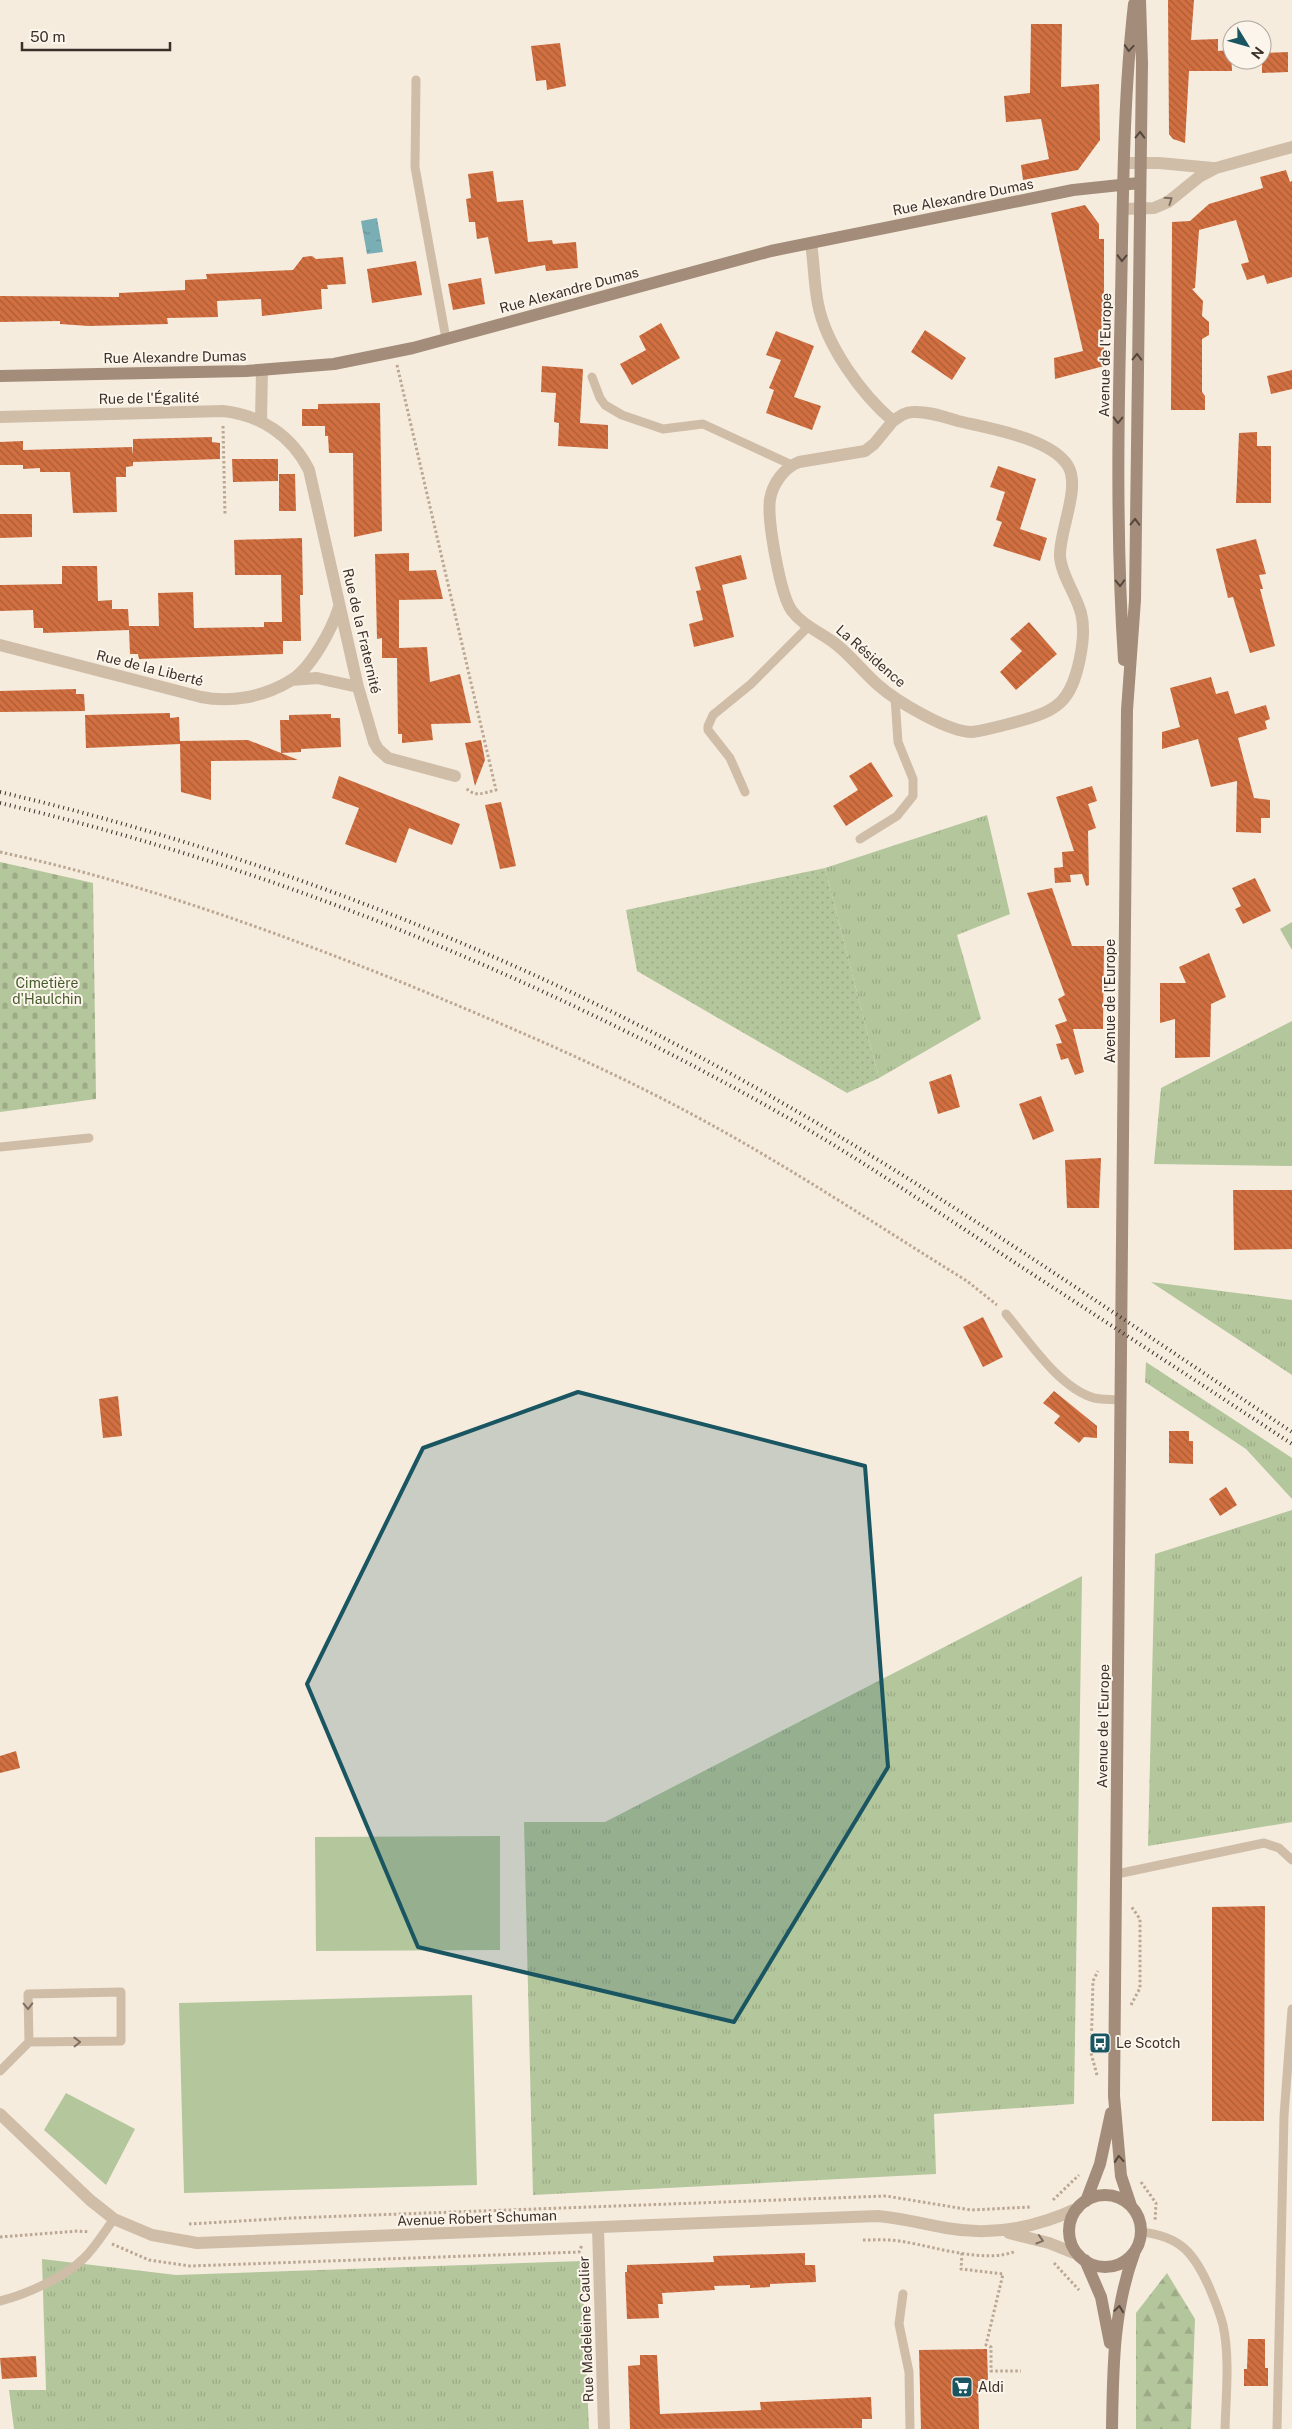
<svg xmlns="http://www.w3.org/2000/svg" width="1292" height="2429" font-family="'Public Sans',sans-serif">
	<defs>
		<pattern id="grass-tufts" width="24" height="20" patternUnits="userSpaceOnUse" patternTransform="scale(1.25)"><rect width="24" height="20" fill="#b4c69c"/><path d="M3 7l-1-3M5 7V3M7 7l1-3M15 17l-1-3M17 17v-4M19 17l1-3" fill="none" stroke="#9caa86"/></pattern>
		<pattern id="forest-firs" width="22" height="20" patternUnits="userSpaceOnUse" patternTransform="scale(1.25)"><rect width="22" height="20" fill="#b4c69c"/><path d="M5 1l3.5 6h-7zM16 11l3.5 6h-7z" fill="#9caa86"/></pattern>
		<pattern id="cemetery-stones" width="16" height="16" patternUnits="userSpaceOnUse" patternTransform="scale(1.25)"><rect width="16" height="16" fill="#b4c69c"/><path d="M2 7V4a2 2 0 0 1 4 0v3zM10 15v-3a2 2 0 0 1 4 0v3z" fill="#9caa86"/></pattern>
		<pattern id="garden-dots" width="8" height="8" patternUnits="userSpaceOnUse" patternTransform="scale(1.25)"><rect width="8" height="8" fill="#b4c69c"/><path d="M2 2h.1M6 6h.1" fill="none" stroke="#9caa86" stroke-width="1.8" stroke-linecap="round"/></pattern>
		<pattern id="water-ripples" width="26" height="14" patternUnits="userSpaceOnUse" patternTransform="scale(1.25)"><rect width="26" height="14" fill="#7aaeb5"/><path d="M2 4q2-2 4 0t4 0M15 11q2-2 4 0t4 0" fill="none" stroke="#658e93"/></pattern>
		<pattern id="building-back-hatch" width="6" height="6" patternUnits="userSpaceOnUse" patternTransform="scale(1.25)"><rect width="6" height="6" fill="#d16f40"/><path d="M-1 5l2 2M0 0l6 6M5-1l2 2" fill="none" stroke="#ab5c36"/></pattern>
	</defs>
	<rect width="100%" height="100%" fill="#f5ecde"/>
	<path fill="url(#grass-tufts)" d="M987,815L1010,914L957,935L981,1019L879,1078L825,868Z
		M1292,922V950L1280,929Z
		M1292,1021V1166L1154,1164L1161,1088Z
		M1151,1282L1292,1300V1375Z
		M1146,1362L1292,1458V1499L1246,1449L1145,1382Z
		M1292,1510V1822L1148,1846L1155,1554Z
		M1082,1576L1074,2104L934,2114L936,2174L533,2195L524,1822H605Z
		M42,2259L176,2275L582,2261L589,2429H14L9,2390H46Z"/>
	<path fill="url(#forest-firs)" d="M1167,2273L1195,2319L1191,2429H1136V2313Z"/>
	<path fill="url(#cemetery-stones)" d="M0,862L93,883L96,1099L0,1112Z"/>
	<path fill="url(#garden-dots)" d="M825,868L879,1078L847,1093L637,971L626,910Z"/>
	<path fill="#b4c69c" d="M500,1836V1950L316,1951L315,1837Z
		M472,1995L477,2185L184,2193L179,2003Z
		M66,2093L135,2129L106,2185L44,2130Z"/>
	<path fill="url(#water-ripples)" d="M377,218L383,252L367,254L361,221Z"/>
	<path fill="url(#building-back-hatch)" d="M1168,0H1194L1191,40L1218,39V51L1231,50L1232,71H1189L1185,143L1173,139L1169,134Z
		M1031,24H1062L1061,87L1099,84L1100,140L1078,170L1023,180L1021,165L1049,159L1041,119L1006,122L1004,96L1030,93Z
		M560,43L566,86L547,90L546,80L536,81L531,46Z
		M1288,52V72L1262,73V53Z
		M1286,170L1290,182L1292,181V277L1267,284L1264,275L1247,280L1241,264L1249,262L1236,220L1199,230L1195,288L1192,289L1203,301L1202,316L1209,322V335L1202,339V392L1205,396V410H1171L1172,222L1190,221L1209,204L1263,188L1260,177Z
		M493,171L497,202L523,200L528,242L552,240L553,244L576,242L578,268L546,271L545,265L495,274L488,237L477,239L475,222H469L466,199L471,198L468,174Z
		M1085,205L1099,224V239H1104V366L1055,379L1054,358L1083,351L1051,213Z
		M312,256L316,259L343,257L346,284L327,285L328,289H321L322,309L262,316L261,299L217,301L218,317L167,318L168,324L89,326L60,324V321L0,322V296L119,297V293L185,290V280L207,279L206,274L293,270L303,257Z
		M416,261L422,295L372,303L367,269Z
		M481,278L485,304L453,310L448,284Z
		M661,323L680,358L632,385L620,364L646,350L639,336Z
		M925,330L966,358L952,380L911,352Z
		M776,331L814,346L794,397L821,406L812,430L766,413L774,390L769,388L781,360L766,355Z
		M542,366L583,369L580,423L608,425V449L558,446L559,423L554,422L556,393L541,392Z
		M1292,370V389L1271,394L1267,376Z
		M380,403L382,531L354,537L353,453H329L328,436H325V426H302V409H318V404Z
		M1257,432V446H1271V503H1236L1239,433Z
		M212,437V442L220,443V459L133,462V466L126,467V477H116L117,512L73,513L70,472H40V468L23,469V465H0V442L23,441V450L132,447L133,455V439Z
		M232,459H278V481L233,482Z
		M998,466L1036,479L1020,529L1047,538L1040,561L993,546L1002,522L996,520L1005,492L990,487Z
		M279,474H295L296,511H279Z
		M0,514H32V537L0,538Z
		M302,538L303,595H300L301,641H283V654L139,659L138,654H130L129,630L43,633V628H34L33,610L0,611V585L62,584V566H97L98,601L112,600V609H128L129,626H159L158,593L193,592L194,628L264,627V622H282L281,575H235L234,540Z
		M1256,539L1266,574L1259,575L1263,589H1260L1275,646L1250,653L1233,597L1228,598L1216,549Z
		M409,553V571L436,570L443,599L399,600V648L427,647L430,682L460,674L471,723L431,724L433,740L402,743V734H398L397,658H382V638L377,639L375,554Z
		M741,555L747,579L722,585L734,637L694,647L689,624L703,620L696,591L701,590L695,567Z
		M1029,622L1057,654L1016,690L1000,672L1022,651L1010,639Z
		M1211,677L1216,694L1228,691L1235,714L1266,705L1270,719L1265,721L1267,729L1238,738L1254,798L1270,800V818H1261V833L1236,832L1237,781L1211,787L1198,739L1162,749V732L1180,727L1170,688Z
		M76,689V694H84L85,711L0,712V691Z
		M170,713V718L179,717L180,741L248,740L281,753L280,720H289V715L331,714V718H340L341,747L301,749V752L281,753L298,760L211,761V800L181,792L180,744L86,748L85,715Z
		M481,740L485,760L475,786L465,743Z
		M871,762L893,796L846,826L833,806L858,790L849,776Z
		M339,776L460,824L452,845L409,828L396,863L345,844L359,808L332,798Z
		M1092,786L1097,801L1088,804L1096,828L1088,831L1089,885L1086,886L1082,874L1070,875L1071,882L1055,883L1054,868L1063,867L1062,852L1074,851L1056,797Z
		M501,802L516,866L500,869L485,805Z
		M1255,878L1271,911L1243,924L1235,909L1241,906L1232,888Z
		M1052,888L1072,946H1104L1103,1029H1073L1084,1072L1075,1075L1068,1058L1061,1060L1056,1044L1062,1043L1055,1025L1067,1021L1058,999L1065,995L1027,893Z
		M1209,953L1226,997L1211,1004L1210,1057L1175,1058V1019L1160,1023V983H1186L1179,967Z
		M951,1074L960,1107L938,1114L929,1082Z
		M1041,1096L1054,1131L1033,1140L1019,1104Z
		M1101,1158L1099,1208H1067L1065,1160Z
		M1233,1190H1292V1249L1234,1250Z
		M983,1317L1003,1357L983,1367L963,1327Z
		M1054,1391L1097,1426V1438L1084,1437L1079,1443L1054,1423L1060,1416L1043,1403Z
		M118,1396L122,1436L103,1438L99,1399Z
		M1169,1431H1189V1441H1193V1464L1169,1463Z
		M1226,1487L1237,1505L1220,1516L1209,1499Z
		M16,1751L20,1768L0,1773V1756Z
		M1265,1906L1264,2121H1212V1907Z
		M805,2253V2265H815L816,2282L770,2284V2287L750,2288V2285L714,2286L715,2290L662,2293L663,2304H658L659,2318L627,2319L625,2272H627V2265L714,2262L713,2256Z
		M1248,2339H1265V2368H1268V2386H1244V2369H1247Z
		M987,2349L988,2380L978,2381L979,2429H921L919,2350Z
		M640,2355H657L660,2414L761,2410L760,2402L871,2397L872,2419H862V2428L630,2429L628,2366L640,2365Z
		M36,2356L37,2377L2,2379L0,2358Z"/>
	<g fill="none" stroke-linecap="round" stroke-linejoin="round">
		<path stroke="#bba792" stroke-width="3" stroke-dasharray="2.5 2.5" stroke-linecap="butt" d="M397,365L496,790C483,793 475,798 465,787
			M223,426L225,515
			M0,852C139,882 274,931 406,984C505,1025 603,1066 697,1117C790,1167 878,1226 967,1281L997,1305
			M1131,2005L1140,1988V1919L1131,1906
			M1097,2075L1091,2053L1093,1981L1098,1971
			M1141,2182L1156,2203L1155,2222
			M1053,2200L1079,2175
			M189,2224L292,2218L886,2196L971,2210L1030,2207
			M0,2237L78,2231L89,2232
			M863,2240C877,2240 891,2239 905,2242C936,2247 986,2264 1016,2251
			M112,2244L149,2260L190,2266L579,2252L582,2245
			M962,2253L961,2269L1003,2274L986,2345L991,2347V2371H1021
			M1054,2263L1079,2290"/>
		<path stroke="#cfbda8" stroke-width="9" d="M416,80L415,167L446,339
			M592,377L600,398L605,405L622,415L663,429L703,424L792,465
			M745,792L730,758L708,730V726L713,715L751,684L809,626
			M860,839L897,816L913,796V779L898,742L895,698
			M0,1147L89,1138
			M1006,1314C1029,1341 1059,1388 1094,1398C1103,1400 1112,1399 1121,1400
			M1117,1874L1264,1843L1279,1848L1292,1860
			M0,2071L29,2042L28,1994L121,1992V2041L29,2042
			M1141,2232C1181,2236 1195,2254 1210,2289C1215,2301 1220,2313 1223,2325C1230,2358 1226,2395 1225,2429
			M903,2294L899,2324L909,2372L910,2429
			M0,2301C25,2295 65,2277 83,2259C95,2248 104,2232 114,2219
			M1277,2429L1284,2116L1292,2009"/>
		<path stroke="#cfbda8" stroke-width="12" d="M1124,163H1159L1213,168
			M1123,209L1154,208L1168,202L1199,177L1216,168L1292,147
			M811,243C814,263 814,284 818,304C826,345 861,394 893,421C900,416 905,412 913,412C928,411 944,417 958,421C987,428 1051,438 1068,466C1081,487 1059,532 1060,556C1061,575 1076,594 1081,613C1085,628 1083,643 1080,658C1071,702 1058,711 1016,722C1001,726 987,730 972,732C948,732 896,701 878,685C863,672 852,657 837,645C822,633 803,626 792,611C780,595 767,519 770,499C773,483 784,468 799,462L865,451L874,444L893,421
			M0,417L223,411C261,415 292,436 309,470L358,687L374,742L378,749L388,758L455,776
			M261,421L262,370
			M0,645L201,697C231,703 263,697 290,681C311,669 332,629 339,607
			M291,680L317,678L358,687
			M0,2114L90,2200L114,2219L152,2235L197,2243L878,2216C901,2218 923,2224 946,2228C991,2236 1036,2228 1078,2208
			M598,2228L604,2429
			M1009,2233L1049,2243L1079,2255"/>
		<path stroke="#a38c79" stroke-width="12" d="M0,376L246,371L334,364L413,348L771,251L1073,190L1139,183
			M1124,660C1116,540 1118,419 1121,298C1123,200 1123,101 1134,4
			M1069 2231a36 36 0 1 1 72 0a36 36 0 1 1-72 0Z
			M1086,2201L1100,2164L1111,2113
			M1131,2206L1121,2176L1114,2096L1127,710L1135,600L1142,63L1140,0
			M1085,2260L1101,2297L1110,2343
			M1112,2429C1113,2369 1113,2311 1134,2254"/>
		<path stroke="#3b3029" stroke-width="4" stroke-dasharray="1 4" stroke-linecap="butt" d="M0,792C255,852 503,948 733,1075C925,1181 1108,1310 1292,1432
			M0,803C277,868 543,978 790,1119C868,1164 942,1215 1017,1264C1109,1324 1201,1384 1292,1444"/>
	</g>
	<defs><path id="oneway-chevron" d="M-2-3.5L2.5 0L-2 3.5" fill="none" stroke-width="1.6" stroke-linecap="round" stroke-linejoin="round" transform="scale(1.25)"/></defs>
	<g stroke="#55473d">
		<use href="#oneway-chevron" transform="translate(1129 48) rotate(94)"/>
		<use href="#oneway-chevron" transform="translate(1140 135) rotate(-89)"/>
		<use href="#oneway-chevron" transform="translate(1122 258) rotate(91)"/>
		<use href="#oneway-chevron" transform="translate(1137 357) rotate(-89)"/>
		<use href="#oneway-chevron" transform="translate(1118 420) rotate(91)"/>
		<use href="#oneway-chevron" transform="translate(1135 522) rotate(-89)"/>
		<use href="#oneway-chevron" transform="translate(1120 583) rotate(89)"/>
		<use href="#oneway-chevron" transform="translate(1119 2159) rotate(-95)"/>
		<use href="#oneway-chevron" transform="translate(1119 2309) rotate(-82)"/>
	</g>
	<g stroke="#7e6f62">
		<use href="#oneway-chevron" transform="translate(1169 200) rotate(-34)"/>
		<use href="#oneway-chevron" transform="translate(28 2006) rotate(89)"/>
		<use href="#oneway-chevron" transform="translate(77 2042) rotate(-1)"/>
		<use href="#oneway-chevron" transform="translate(1040 2240) rotate(17)"/>
	</g>
	<path fill="#1a5661" fill-opacity="0.2" stroke="#1a5661" stroke-width="4" stroke-linejoin="round" d="M578,1392L865,1466L888,1767L734,2022L418,1947L307,1684L423,1448Z"/>
	<defs>
		<g id="bus-square" transform="scale(1.125)"><rect x="-9" y="-9" width="18" height="18" rx="4" fill="#1a5661" stroke="#fcf5eb"/><path d="M-5-6H5V4H4V6H2V4H-2V6H-4V4H-5ZM-3.5-4V0h7V-4ZM-3.5 1.2v1.5H-2V1.2ZM2 1.2v1.5H3.5V1.2Z" fill="#fff"/></g>
		<g id="supermarket-square" transform="scale(1.125)"><rect x="-9" y="-9" width="18" height="18" rx="4" fill="#1a5661" stroke="#fcf5eb"/><path d="M-6-5.5h2.5l.6 2H6L4.5 2H-2.5L-4.4-4H-6ZM-1.5 3.2a1.3 1.3 0 1 0 .1 0ZM3 3.2a1.3 1.3 0 1 0 .1 0Z" fill="#fff"/></g>
	</defs>
	<g fill-rule="evenodd">
		<use href="#bus-square" x="1100" y="2043"/>
		<use href="#supermarket-square" x="962" y="2387"/>
	</g>
	<g text-anchor="middle" stroke-width="4" stroke-linejoin="round" paint-order="stroke">
		<g font-size="14" fill="#3b3029" stroke="#fcf5eb">
			<text transform="translate(963 197) rotate(-11)" y="5">Rue Alexandre Dumas</text>
			<text transform="translate(569 290) rotate(-15)" y="5">Rue Alexandre Dumas</text>
			<text transform="translate(1105 355) rotate(-89)" y="5">Avenue de l'Europe</text>
			<text transform="translate(175 357) rotate(-1)" y="5">Rue Alexandre Dumas</text>
			<text transform="translate(149 398) rotate(-1)" y="5">Rue de l'Égalité</text>
			<text transform="translate(362 631) rotate(77)" y="5">Rue de la Fraternité</text>
			<text transform="translate(871 656) rotate(41)" y="5">La Résidence</text>
			<text transform="translate(150 668) rotate(14)" y="5">Rue de la Liberté</text>
			<text transform="translate(1110 1001) rotate(-90)" y="5">Avenue de l'Europe</text>
			<text transform="translate(1103 1726) rotate(-89)" y="5">Avenue de l'Europe</text>
			<text transform="translate(477 2218) rotate(-2)" y="5">Avenue Robert Schuman</text>
			<text transform="translate(586 2329) rotate(-92)" y="5">Rue Madeleine Caulier</text>
		</g>
		<g font-size="14" fill="#455c2a" stroke="#fcf5eb">
			<text x="47" y="988">Cimetière<tspan x="47" dy="16">d'Haulchin</tspan></text>
		</g>
		<g font-size="14" fill="#3b3029" stroke="#fcf5eb" text-anchor="start">
			<text x="1116" y="2048">Le Scotch</text>
			<text x="978" y="2392">Aldi</text>
		</g>
	</g>
	<g transform="translate(1247 45) rotate(127)"><circle r="24" fill="#fcf5eb" stroke="#afa69d"/>
	<path d="M0-4L9 19L0 12L-9 19Z" fill="#1a5661"/>
	<text y="-8" font-size="14" font-weight="bold" text-anchor="middle" fill="#3b3029">N</text>
	</g>
	<path d="M22 42v8h148v-8" fill="none" stroke="#3b3029" stroke-width="2.5"/>
	<text x="30" y="42" font-size="15" fill="#3b3029" stroke="#fcf5eb" stroke-width="4" paint-order="stroke">50 m</text>
</svg>
